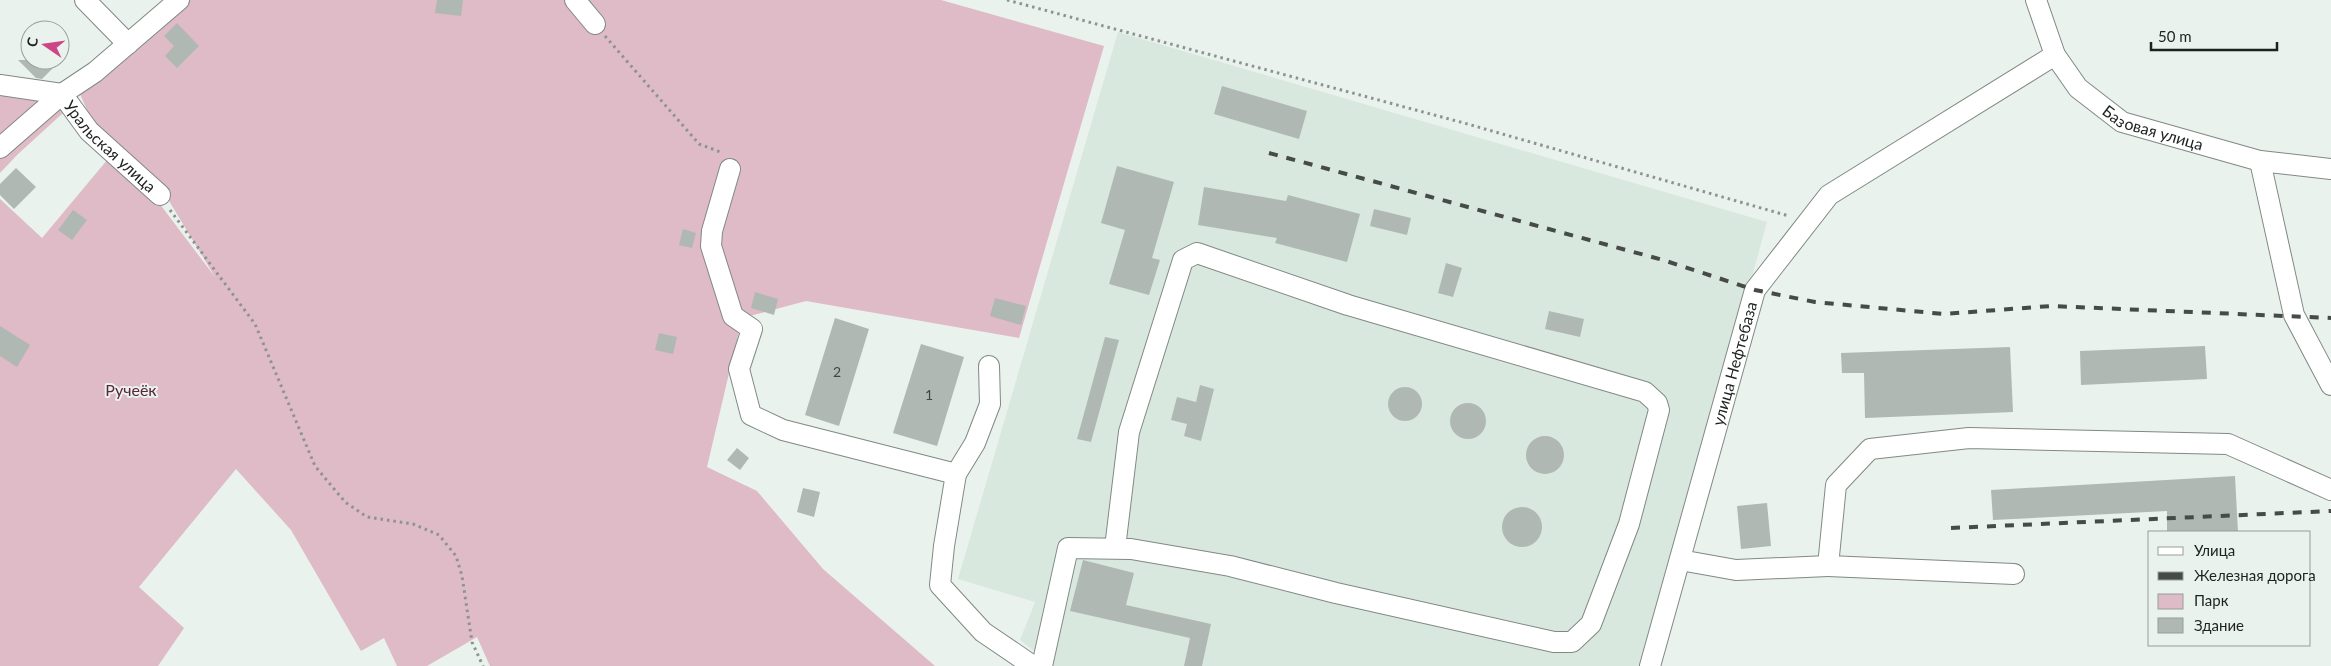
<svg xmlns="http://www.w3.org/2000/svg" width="2331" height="666" font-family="Lato,sans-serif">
	<rect width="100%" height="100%" fill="#e9f2ed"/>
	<path fill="#d8e8de" d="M1118,32L1767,222L1645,666H1053L1020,640L1035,602L958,579Z"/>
	<path fill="#dfbac7" d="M190,0H941L1104,46L1019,338L806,301L742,318L707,467L757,491L823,569L935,666H490L477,637L427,666H397L384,638L361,651L291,530L236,469L139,587L184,628L158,666H0V199L42,238L108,159L156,199L215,277L163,191L95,128L80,94Z
		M0,90L49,98L64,112L17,155L0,173Z"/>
	<path fill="#b0b8b3" d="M437,0H463L461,16L435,13Z
		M177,23L199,46L177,68L165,56L174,46L164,36Z
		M18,60H61L42,79L36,78Z
		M1222,86L1307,111L1299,139L1214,114Z
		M1117,166L1174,182L1152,258L1160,260L1149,295L1109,284L1125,230L1101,223Z
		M16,168L36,187L14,209L0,195V184Z
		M1204,187L1286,201L1288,195L1360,214L1347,262L1275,243L1277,238L1198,225Z
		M1374,209L1411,218L1407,235L1370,226Z
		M73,210L87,220L72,240L58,230Z
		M683,229L696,233L692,248L679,245Z
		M1446,263L1462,268L1453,297L1438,293Z
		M755,292L778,299L774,315L751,308Z
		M995,298L1026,306L1021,325L990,316Z
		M1549,311L1584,319L1580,337L1545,329Z
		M835,318L869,329L839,426L805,415Z
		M0,326L30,345L17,367L0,356Z
		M659,333L677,337L673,354L655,350Z
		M1105,337L1119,340L1091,442L1077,439Z
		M921,344L964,357L937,446L893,433Z
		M2205,346L2207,379L2081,385L2080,351Z
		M2010,347L2013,412L1865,418L1864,373H1842L1841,353Z
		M1200,385L1214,389L1201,441L1184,436L1187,424L1171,420L1177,397L1196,402Z
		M1388 404a17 17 0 1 1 34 0a17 17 0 1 1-34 0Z
		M1450 421a18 18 0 1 1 36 0a18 18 0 1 1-36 0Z
		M1526 455a19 19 0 1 1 38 0a19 19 0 1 1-38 0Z
		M737,448L749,458L740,470L727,460Z
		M2235,476L2238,532H2167V511L1993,520L1991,490Z
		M803,488L820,492L814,517L797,512Z
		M1767,503L1771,546L1741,549L1737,506Z
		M1502 527a20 20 0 1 1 40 0a20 20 0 1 1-40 0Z
		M1083,560L1134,573L1126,605L1211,624L1202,666H1184L1190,638L1070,611Z"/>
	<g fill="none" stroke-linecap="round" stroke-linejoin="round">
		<g stroke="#818984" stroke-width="22">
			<g id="minor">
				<path d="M85,0L128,44"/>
				<path d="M575,0L595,24"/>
				<path id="s1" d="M2036,0L2055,55L2078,88L2122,122L2260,161L2331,169"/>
				<path id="s2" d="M0,85L62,94L89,131L160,195"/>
				<path d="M0,148L62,94L95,72L179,0"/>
				<path d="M2260,161L2294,315L2331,385"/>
				<path d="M730,169L712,231L711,246L733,316L752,329L739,369L751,415L783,430L956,474L944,546L940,585L983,632L1033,666"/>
				<path d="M956,474L975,443L990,404L989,366"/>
				<path d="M1680,560L1736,570L1828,566"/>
				<path d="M2014,574L1828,566L1836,485L1870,449L1969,438L2228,444L2331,490"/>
				<path d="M1042,666L1068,548L1131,549L1230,566L1336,593L1554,642H1572L1591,624L1629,524L1659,410L1657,403L1645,392L1348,305L1197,253L1183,260L1129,432L1115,548"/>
				<path id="s3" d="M1650,666L1755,290L1829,195L2055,55"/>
			</g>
		</g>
		<path stroke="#8c9390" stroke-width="3" stroke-dasharray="2.5 4" stroke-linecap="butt" d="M1007,0L1464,123L1789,216
			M605,36L699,144L723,153
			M170,210L255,324L315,466L345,502L367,517L413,524L439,535L456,556L462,576L472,642L483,666"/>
		<use href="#minor" stroke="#fff" stroke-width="20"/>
		<path stroke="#464b48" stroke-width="4" stroke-dasharray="9 9" stroke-linecap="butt" d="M1269,153L1663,260L1755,290L1815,302L1944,314L2051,306L2331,318
			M1951,528L2331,511"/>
	</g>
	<g text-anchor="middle" stroke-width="4" stroke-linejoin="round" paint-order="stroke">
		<g font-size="14" fill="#424744">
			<text x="837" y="377">2</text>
			<text x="929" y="400">1</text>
		</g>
		<g font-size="16" fill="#1d211f" stroke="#e9f2ed">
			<text dy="6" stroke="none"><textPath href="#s1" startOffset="185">Базовая улица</textPath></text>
			<text dy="6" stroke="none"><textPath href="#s2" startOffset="134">Уральская улица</textPath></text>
			<text dy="6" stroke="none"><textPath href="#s3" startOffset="314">улица Нефтебаза</textPath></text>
		</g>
		<g font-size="16" fill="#5e243d" stroke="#e9f2ed">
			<text x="131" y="396">Ручеёк</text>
		</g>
	</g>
	<rect x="2148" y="531" width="162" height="115" fill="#e9f2ed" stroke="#979e9b"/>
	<rect x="2158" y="547" width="25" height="8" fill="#ffffff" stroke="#979e9b"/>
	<text x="2194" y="556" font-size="15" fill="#1d211f">Улица</text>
	<rect x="2158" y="572" width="25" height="8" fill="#464b48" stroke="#979e9b"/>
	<text x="2194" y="581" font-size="15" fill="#1d211f">Железная дорога</text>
	<rect x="2158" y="594" width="25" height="15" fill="#dfbac7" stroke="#979e9b"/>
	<text x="2194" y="606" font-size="15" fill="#1d211f">Парк</text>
	<rect x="2158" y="618" width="25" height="15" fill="#b0b8b3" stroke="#979e9b"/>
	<text x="2194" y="631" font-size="15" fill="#1d211f">Здание</text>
	<g transform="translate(45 45) rotate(283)"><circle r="24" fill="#e9f2ed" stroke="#979e9b"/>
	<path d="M0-4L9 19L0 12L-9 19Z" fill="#cd4584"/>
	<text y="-8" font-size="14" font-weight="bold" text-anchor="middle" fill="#1d211f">С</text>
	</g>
	<path d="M2151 42v8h126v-8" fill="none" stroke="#1d211f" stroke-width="2.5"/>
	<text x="2158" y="42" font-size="15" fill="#1d211f" stroke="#e9f2ed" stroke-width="4" paint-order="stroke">50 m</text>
</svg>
